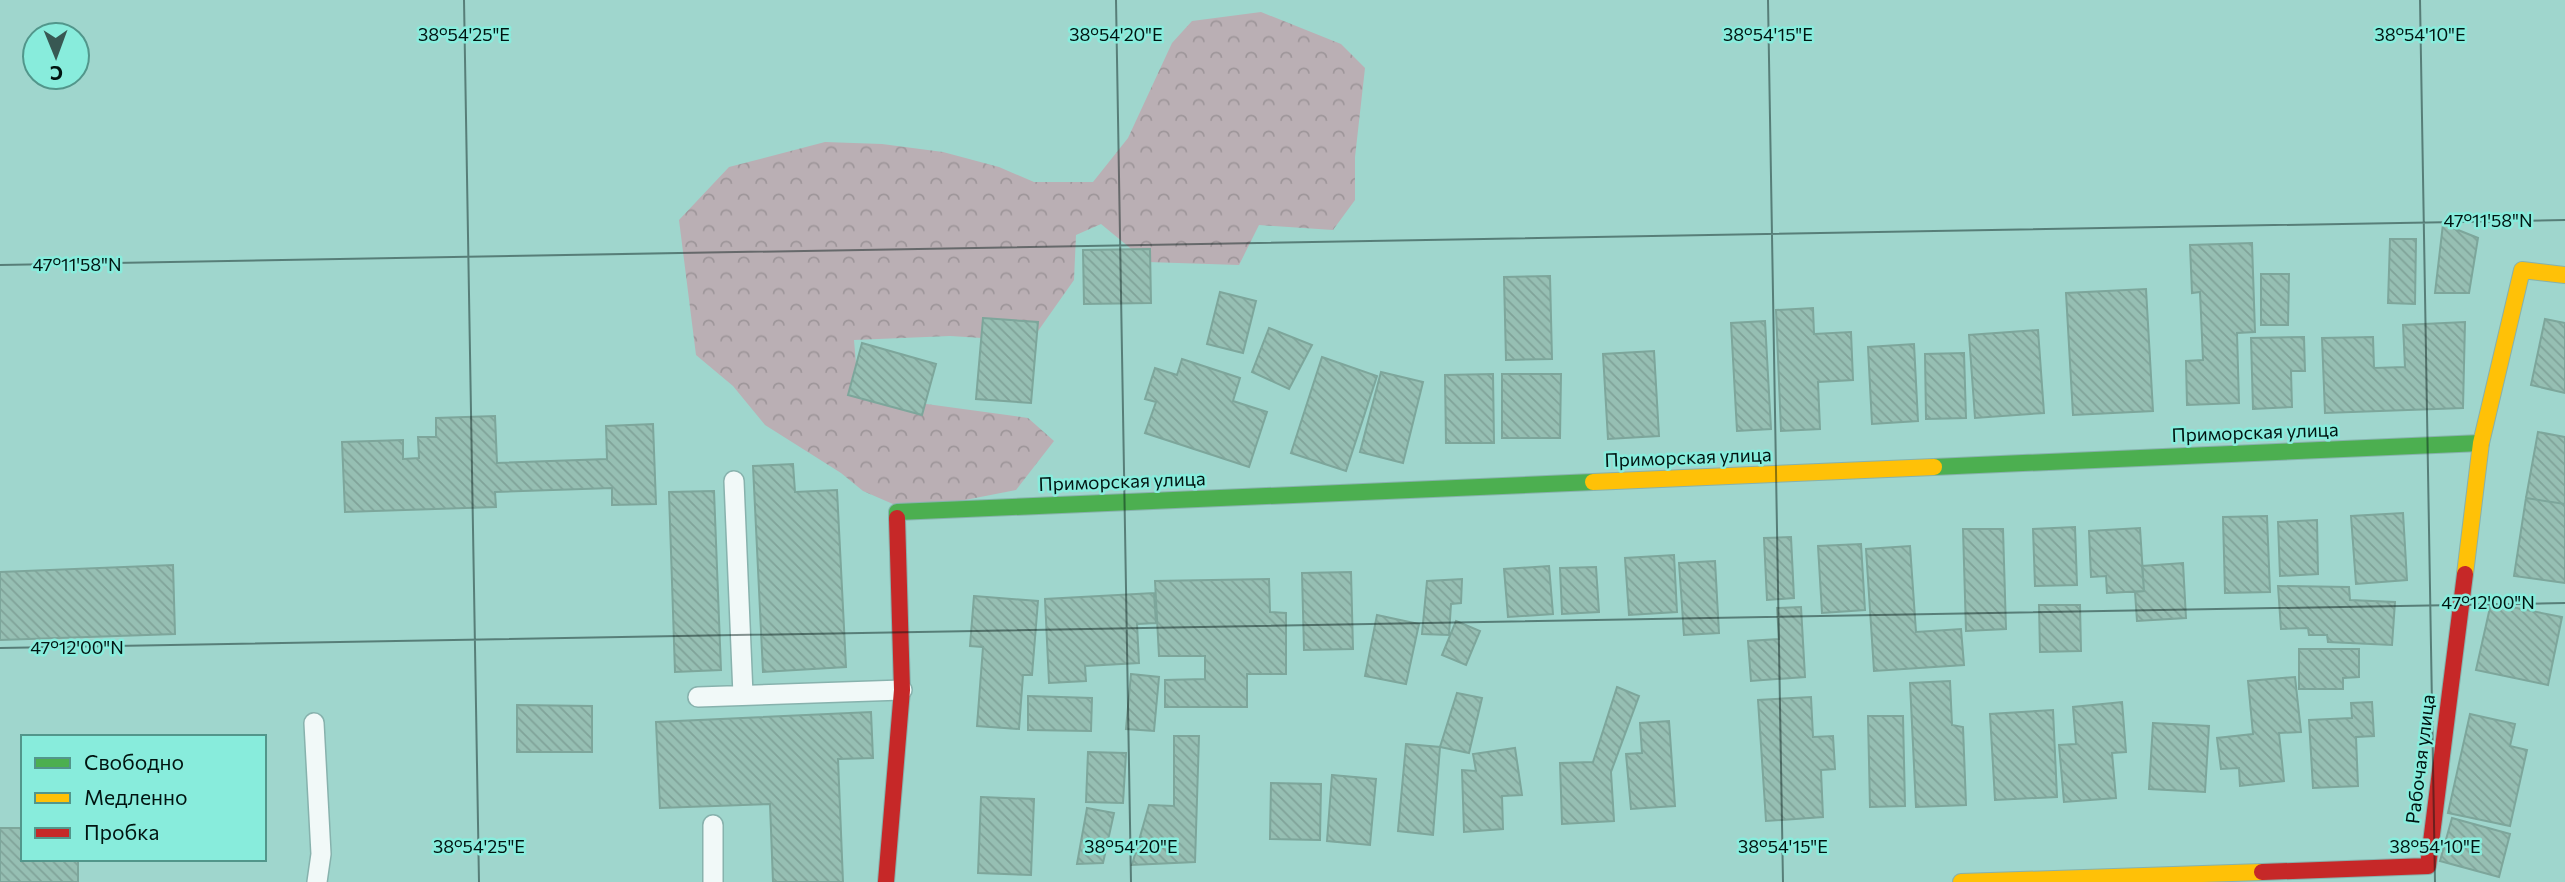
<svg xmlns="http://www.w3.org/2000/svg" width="2565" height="882" font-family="Commissioner,sans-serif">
	<defs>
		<pattern id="forest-crowns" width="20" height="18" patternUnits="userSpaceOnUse" patternTransform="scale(1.75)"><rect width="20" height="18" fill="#baafb4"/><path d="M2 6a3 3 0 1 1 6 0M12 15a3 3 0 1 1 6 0" fill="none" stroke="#9e969a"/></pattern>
		<pattern id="building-back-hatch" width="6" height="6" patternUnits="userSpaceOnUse" patternTransform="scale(1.75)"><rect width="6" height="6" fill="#96bfb3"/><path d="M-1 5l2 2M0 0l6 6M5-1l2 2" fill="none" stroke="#80a399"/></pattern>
	</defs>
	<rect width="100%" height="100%" fill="#9fd6cd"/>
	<path fill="url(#forest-crowns)" d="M1261,12L1341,44L1365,68L1355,157V200L1333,230L1259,225L1239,265L1147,262L1101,224L1076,235L1074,280L1031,341L950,336L854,340L856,364L890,399L1028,418L1054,441L1016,490L909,511L863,491L841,473L765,425L733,386L696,355L679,220L729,167L825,142L882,144L943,152L999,167L1034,182H1093L1128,138L1172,43L1192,21Z"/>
	<path fill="url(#building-back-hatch)" stroke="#7da69b" stroke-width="2" d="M2443,224L2478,238L2469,293H2435Z
		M2390,239H2416L2415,304L2388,303Z
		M2252,243L2255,332L2237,333L2239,403L2187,405L2186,361L2203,360L2200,292L2192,293L2190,245Z
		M1150,249L1151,303L1084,304L1083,250Z
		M2261,274H2289L2288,325H2261Z
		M1550,276L1552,359L1506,360L1504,277Z
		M2146,289L2153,411L2073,415L2066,293Z
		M1220,292L1256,301L1243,353L1207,344Z
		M1813,308L1814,334L1851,332L1853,380L1818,382L1820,429L1781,431L1776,310Z
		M983,318L1038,322L1031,403L976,399Z
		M2545,319L2565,323V393L2531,385Z
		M1765,321L1771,429L1737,431L1731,323Z
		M2465,322L2463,408L2325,413L2322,338L2373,337L2374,368L2405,367L2403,325Z
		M1269,328L1312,345L1289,389L1252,372Z
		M2038,330L2044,413L1975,418L1969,335Z
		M2304,337L2305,371H2291L2292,407L2253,409L2251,338Z
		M862,343L936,364L922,415L848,395Z
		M1914,344L1918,421L1872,424L1868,347Z
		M1654,351L1659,436L1608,439L1603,354Z
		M1964,353L1966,418L1926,419L1925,354Z
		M1322,357L1377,376L1346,471L1291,453Z
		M1182,359L1240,378L1233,401L1267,412L1249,467L1145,433L1156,402L1145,399L1155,368L1177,375Z
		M1381,372L1423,382L1403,463L1360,452Z
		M1493,374L1494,443H1446L1445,375Z
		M1502,374H1561L1560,438H1502Z
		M495,416L497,463L607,459L606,426L653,424L656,504L612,505V488L495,492L496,507L345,512L342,442L403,440V459L419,458L418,437H436V418Z
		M2538,432L2565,437V504L2526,498Z
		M793,464L795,492L837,490L846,667L763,672L753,466Z
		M714,491L721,670L675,672L669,492Z
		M2526,498L2565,504V583L2514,576Z
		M2403,513L2407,580L2356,584L2351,516Z
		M2267,516L2270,592L2225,593L2223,517Z
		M2317,520L2318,574L2280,576L2278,522Z
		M2075,527L2077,585L2035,586L2033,529Z
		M2140,528L2144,591L2107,593L2106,576L2091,577L2089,531Z
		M1963,529H2003L2006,629L1966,631Z
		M1791,537L1794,598L1767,600L1764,538Z
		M1861,544L1865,610L1822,613L1818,546Z
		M1910,546L1916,632L1961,629L1964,665L1874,671L1866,549Z
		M1674,555L1677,612L1629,615L1625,558Z
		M1715,561L1719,633L1684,635L1679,563Z
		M2183,563L2186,618L2137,621L2135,592L2144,591L2142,566Z
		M173,565L175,634L0,640V572Z
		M1549,566L1553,614L1508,617L1504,569Z
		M1596,567L1599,612L1562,614L1560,568Z
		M1351,572L1353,649L1304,650L1302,573Z
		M1269,579L1270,612L1286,613V674H1247V707H1165V680L1205,679V656H1159L1155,581Z
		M1462,579L1461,603L1451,604L1449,635L1422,634L1427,581Z
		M2278,586L2349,587L2350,600L2395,602L2392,645L2328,642L2327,635H2309L2308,628L2281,629Z
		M1154,593L1156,623L1137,624L1139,663L1085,666L1086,681L1049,683L1045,599Z
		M974,596L1038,601L1032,675H1023L1019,729L977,726L983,647L970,646Z
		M2491,603L2562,617L2548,685L2476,670Z
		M2039,605H2080L2081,651L2040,652Z
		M1801,607L1805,677L1751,681L1748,641L1779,639L1777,608Z
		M1377,615L1419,624L1406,684L1365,676Z
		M1456,621L1480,631L1466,665L1442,655Z
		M2299,649H2359V677L2343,678V689H2299Z
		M1131,674L1159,677L1154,731L1126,729Z
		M2295,677L2301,732L2279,733L2284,781L2240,786L2239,768L2221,769L2217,738L2253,734L2248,681Z
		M1950,681L1952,725L1963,727L1966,805L1916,807L1910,683Z
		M1617,687L1639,696L1611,772L1614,821L1562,824L1560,763L1593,762Z
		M1457,693L1482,698L1469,753L1440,747Z
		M1028,696L1092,698L1091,731L1028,730Z
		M1811,697L1813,737L1833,736L1835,769L1821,770L1823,817L1766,821L1758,700Z
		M2122,702L2126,752L2112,753L2116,798L2064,802L2059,745L2076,744L2073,707Z
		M2372,702L2374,736L2356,737L2358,786L2313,788L2309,720L2352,718L2351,703Z
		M517,705L592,706V752H517Z
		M2053,710L2057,797L1995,800L1990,714Z
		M871,712L873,758L838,759L843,882H773L770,804L660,808L656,722Z
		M2470,714L2515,724L2510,746L2527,750L2510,826L2448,813Z
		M1868,716H1903L1905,806L1870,807Z
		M1669,721L1675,806L1631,809L1626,754L1642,753L1640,723Z
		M2153,723L2209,726L2205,792L2149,789Z
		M1174,736H1199L1195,862L1132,865L1149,805L1174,806Z
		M1406,744L1440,747L1433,835L1398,831Z
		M1515,748L1522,795L1502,796L1503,829L1464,832L1462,770L1476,771L1473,754Z
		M1088,752L1126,753L1123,803L1086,802Z
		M1332,775L1376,779L1370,845L1327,841Z
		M1271,783L1321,784L1320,840L1270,839Z
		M981,797L1034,799L1031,875L978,873Z
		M1087,808L1114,813L1103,863L1077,864Z
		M2452,818L2510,834L2499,877L2440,861Z
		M0,828H23V859H78V882H0Z"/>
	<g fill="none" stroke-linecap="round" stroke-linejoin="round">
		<g stroke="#87b2ad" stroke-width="22">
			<path id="lane" d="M734,481L743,695
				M698,697L902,690
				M314,723L321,854L317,882
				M713,825V882"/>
		</g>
		<g stroke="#87b2ad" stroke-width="18">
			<path id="fast" d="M1934,467L2481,443
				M897,518V512L1593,482"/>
		</g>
		<g stroke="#87b2ad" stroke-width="18">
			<path id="slow" d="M1593,482L1934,467
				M2465,574L2481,443L2522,270L2565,275
				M1961,882L2262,872"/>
		</g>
		<g stroke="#87b2ad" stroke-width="18">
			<path id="jam" d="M2262,872L2428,866L2465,574
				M886,882L902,690L897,518"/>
		</g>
		<use href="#lane" stroke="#f1f9f8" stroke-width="19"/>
		<use href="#fast" stroke="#4caf50" stroke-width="16"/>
		<use href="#slow" stroke="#ffc107" stroke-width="16"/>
		<use href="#jam" stroke="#c62828" stroke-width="16"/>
	</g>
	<path fill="none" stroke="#011411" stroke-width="2" stroke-opacity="0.45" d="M464,0L479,882M1116,0L1131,882M1768,0L1783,882M2420,0L2435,882M0,265L2565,220M0,648L2565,603"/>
	<g text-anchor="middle" stroke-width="5" stroke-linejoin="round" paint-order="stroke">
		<g font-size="19" fill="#011411" stroke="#88ecdc">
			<text transform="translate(2255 432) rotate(-2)" y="7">Приморская улица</text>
			<text transform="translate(1688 457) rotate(-2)" y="7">Приморская улица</text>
			<text transform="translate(1122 481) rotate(-2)" y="7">Приморская улица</text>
			<text transform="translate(2420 759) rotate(-83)" y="7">Рабочая улица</text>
		</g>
	</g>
	<g font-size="18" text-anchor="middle" fill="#011411" stroke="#88ecdc" stroke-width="5" stroke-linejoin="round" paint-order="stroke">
		<text x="464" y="41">38°54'25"E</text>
		<text x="1116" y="41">38°54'20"E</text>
		<text x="1768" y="41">38°54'15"E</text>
		<text x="2420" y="41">38°54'10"E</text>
		<text x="2488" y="227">47°11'58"N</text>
		<text x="77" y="271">47°11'58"N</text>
		<text x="2488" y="609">47°12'00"N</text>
		<text x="77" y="654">47°12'00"N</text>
		<text x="479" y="853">38°54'25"E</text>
		<text x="1131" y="853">38°54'20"E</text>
		<text x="1783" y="853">38°54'15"E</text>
		<text x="2435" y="853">38°54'10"E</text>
	</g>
	<rect x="21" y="735" width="245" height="126" fill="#88ecdc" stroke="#52968b" stroke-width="2"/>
	<rect x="35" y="758" width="35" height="10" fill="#4caf50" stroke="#52968b" stroke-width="2"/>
	<text x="84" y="770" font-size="21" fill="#011411">Свободно</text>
	<rect x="35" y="793" width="35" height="10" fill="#ffc107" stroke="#52968b" stroke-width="2"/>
	<text x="84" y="805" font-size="21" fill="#011411">Медленно</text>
	<rect x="35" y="828" width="35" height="10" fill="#c62828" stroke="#52968b" stroke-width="2"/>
	<text x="84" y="840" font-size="21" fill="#011411">Пробка</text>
	<g transform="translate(56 56) rotate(179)"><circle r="33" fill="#88ecdc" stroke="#52968b" stroke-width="2"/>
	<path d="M0-5L12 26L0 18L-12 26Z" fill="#385853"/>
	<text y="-10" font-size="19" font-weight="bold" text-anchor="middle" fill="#011411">С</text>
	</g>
</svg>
